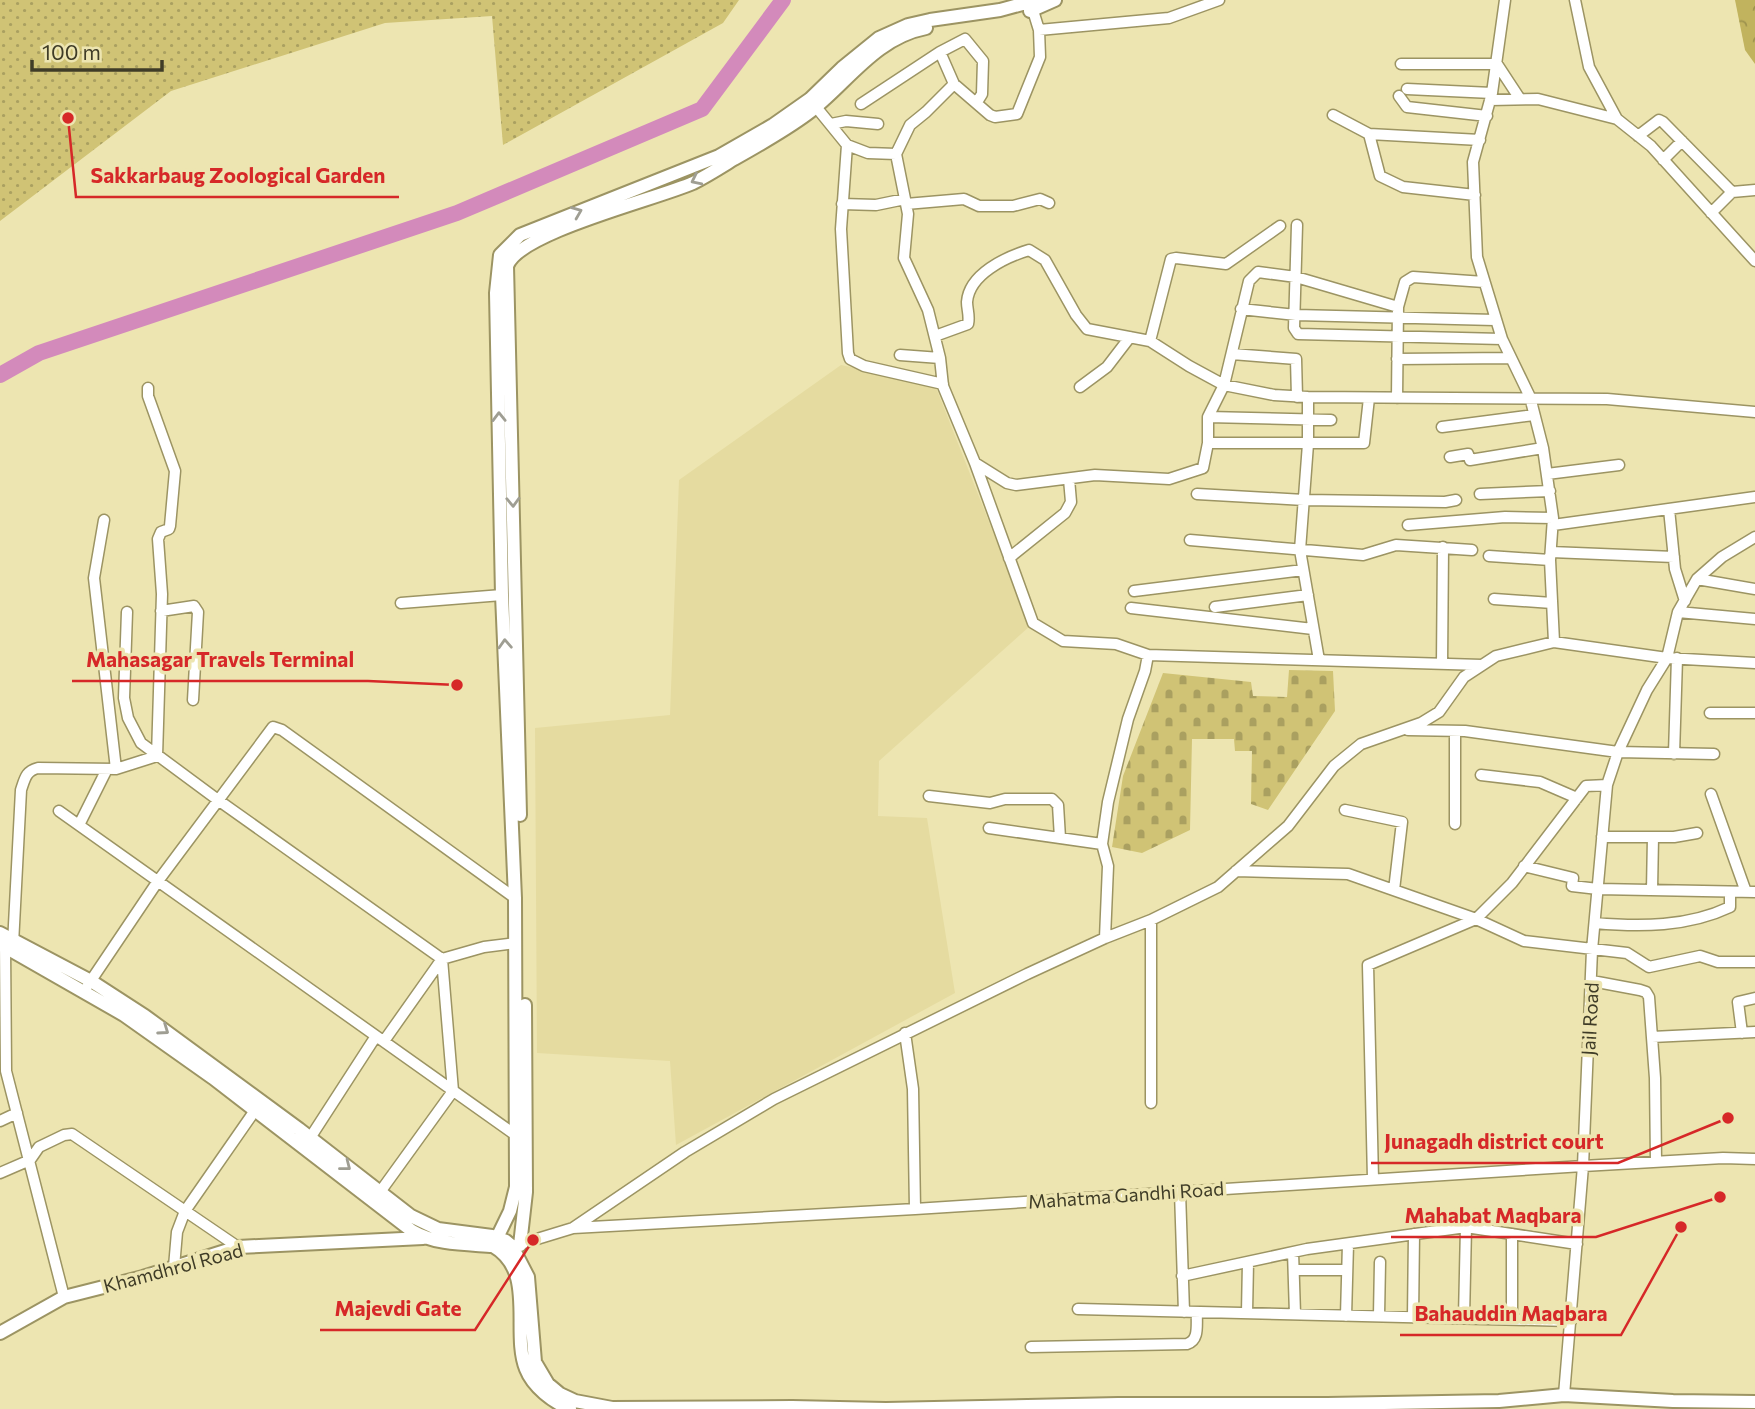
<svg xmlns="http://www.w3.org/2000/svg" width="1755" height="1409" font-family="Commissioner,sans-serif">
	<defs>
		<pattern id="forest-crowns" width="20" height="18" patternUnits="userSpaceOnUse" patternTransform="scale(1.75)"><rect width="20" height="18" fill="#c1b35e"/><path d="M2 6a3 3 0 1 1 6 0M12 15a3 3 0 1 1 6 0" fill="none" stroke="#9e934e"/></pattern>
		<pattern id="cemetery-stones" width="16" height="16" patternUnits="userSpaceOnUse" patternTransform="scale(1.75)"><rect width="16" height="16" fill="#d0c375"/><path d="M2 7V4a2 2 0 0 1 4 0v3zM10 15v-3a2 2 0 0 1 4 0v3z" fill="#aaa060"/></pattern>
		<pattern id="park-dots" width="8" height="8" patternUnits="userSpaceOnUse" patternTransform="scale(1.75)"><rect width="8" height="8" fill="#d0c375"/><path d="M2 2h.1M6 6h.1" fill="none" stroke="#aaa060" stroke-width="1.8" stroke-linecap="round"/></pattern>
	</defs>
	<rect width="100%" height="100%" fill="#ede5b1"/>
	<path fill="#e5dba0" d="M841,365L935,385L1030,626L879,761L878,816L927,818L955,993L676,1145L670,1061L537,1053L535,728L670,715L679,480Z"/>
	<path fill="url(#forest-crowns)" d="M1735,0H1755V64L1745,50Z"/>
	<path fill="url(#cemetery-stones)" d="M1289,670L1333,671L1335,711L1268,810L1251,804L1252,751H1235L1234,739H1192L1190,830L1142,853L1112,847L1123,776L1163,673L1251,682L1253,696L1287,697Z"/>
	<path fill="url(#park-dots)" d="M0,0H739L723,23L503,145L492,16L385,23L171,91L0,221Z"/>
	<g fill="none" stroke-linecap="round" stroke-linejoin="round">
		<path stroke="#d38abb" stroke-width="16" d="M0,375L39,353L457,213L702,109L783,0"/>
		<g stroke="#9c9463" stroke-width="13">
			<path id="minor" d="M1505,0L1492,93L1473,162L1477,257L1502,339L1530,397L1543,448L1553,518L1550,560L1554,642
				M1575,0L1589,67L1617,119
				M1039,30L1169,18L1219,0
				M1401,64H1497L1520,99
				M954,84L990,115L995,117L1017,114L1040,57L1039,30L1031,4
				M1407,89L1492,93
				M1399,96L1407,107L1487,116
				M1490,100L1538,99L1617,119L1651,146L1755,261
				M812,102L847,145L841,229L848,353L850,359L864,366L943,384
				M861,104L940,52L965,39L983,61L982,94L977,102
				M1333,115L1369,134L1380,176L1403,187L1475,195
				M831,124L846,121L878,124
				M1369,134L1480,140
				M1638,136L1659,120L1663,122L1732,192
				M847,145L868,153L896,154L908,214L904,258L928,310L940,358L943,386L975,463L1033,623L1063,641L1116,644L1148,655L1482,665
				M896,154L910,125L926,112L954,84L940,52
				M1663,160L1682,141
				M842,204L876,205L905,199
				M906,204L964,199L979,206H1013L1040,199L1049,203
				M1711,213L1732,192L1755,190
				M1297,225L1294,328L1298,334L1502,339
				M1241,309L1296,315L1495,320
				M935,336L968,324C970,316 967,310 967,302C969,274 1006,257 1029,250L1045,260L1076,315L1087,329L1150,341L1189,366L1224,385L1274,395L1308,397L1607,399L1755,412
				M1150,341L1171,259L1176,258L1226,264L1280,226
				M1232,354L1296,359L1297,397
				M900,355L940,358
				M1397,359L1511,358
				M1080,387L1107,367L1130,337
				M1308,397V444L1300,550L1319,660
				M1397,398L1398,307L1405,282L1413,277L1484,282
				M1208,417L1331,420
				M1442,427L1534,415
				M1208,443H1364L1369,398
				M1450,457L1468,454L1470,460L1543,448
				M975,463L1007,483L1016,485L1095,475L1169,479L1203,468L1208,443V417L1224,385L1249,281L1258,272L1296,277L1398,307
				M1547,474L1619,465
				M1197,494L1304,500L1445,502L1456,500
				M1480,494L1550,491
				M1669,509L1675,569L1685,601
				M104,520L94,578L116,769
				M1408,525L1505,517L1553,518
				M1553,525L1755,497
				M1190,540L1363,555L1396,545L1472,550
				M1551,552L1674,557
				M1489,556L1550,560
				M1009,558L1065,513L1071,502L1069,479
				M1697,579L1755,589
				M1134,591L1303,570
				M1494,599L1552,603
				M401,603L502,595
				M1215,607L1308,595
				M1131,608L1313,629
				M161,611L194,606L198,612L193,700
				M127,612L124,698L128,718L141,743L218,800L442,959L384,1041
				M1678,612L1755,619
				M1442,664L1443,547
				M1710,713H1755
				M1408,730L1465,731L1618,752L1714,754
				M1455,731V824
				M1674,754L1677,658
				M1481,775L1540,782L1577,798
				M1711,794L1746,892
				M929,796L990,803L1005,799H1052L1058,805L1060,838
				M1345,810L1402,822L1394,890
				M59,811L517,1136
				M79,825L107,769
				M989,828L1102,844
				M1602,837H1674L1697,833
				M1524,866L1573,878L1572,886L1598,889L1755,892
				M1236,871L1348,874L1476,919L1524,941L1627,953L1649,967L1700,956L1718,962H1755
				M1652,890L1653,837
				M1595,923C1640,927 1688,927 1730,907V892
				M1105,938L1108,866L1102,844L1108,802L1128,719L1145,671L1148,655
				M13,944L21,790C25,778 26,771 38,768L116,769L157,756L162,594L158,539L161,532L169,529L170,526L175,471L148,396V388
				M5,946L6,1071L64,1297
				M1592,981L1640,990L1646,992L1649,997L1655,1078L1656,1162
				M88,985L158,881L273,727L282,730L515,898
				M905,1033L913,1089L915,1209
				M1742,1033L1738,1002L1755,998
				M1652,1037L1755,1032
				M1151,1103V920
				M0,1121L17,1113
				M310,1138L376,1036
				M0,1173L30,1160L39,1147L64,1135L72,1134L238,1247
				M1373,1179L1368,965L1476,919L1512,883L1586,786L1607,785
				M380,1192L453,1091L442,959L484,947L516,943
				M1180,1192L1184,1312
				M573,1228L685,1152L774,1099L1027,974L1105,938L1151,920L1218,887L1288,826L1334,766L1361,744L1421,723L1439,712L1464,677L1496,656L1554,642L1667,658L1755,663
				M514,1246L573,1228L915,1209L1583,1166L1723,1158L1755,1159
				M1293,1252L1295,1314
				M174,1267L177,1232L185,1211L258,1106
				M1294,1270H1347
				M1182,1276L1307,1249L1466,1227L1577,1244
				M1078,1309L1571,1321
				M1247,1313L1248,1262
				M1346,1316L1348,1244
				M1379,1316L1380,1262
				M1413,1317L1414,1234
				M1464,1318L1466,1227
				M1512,1319V1234
				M1031,1347L1187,1344C1200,1340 1196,1324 1197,1312
				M1564,1395L1583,1166L1592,950L1607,785L1618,752L1647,690L1667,658L1678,612L1697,579L1722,557L1755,537"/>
		</g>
		<g stroke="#9c9463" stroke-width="16">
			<path id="major" d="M1030,11L1055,0
				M520,815L507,266C519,232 657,199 693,183C707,176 721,167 734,159C759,145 784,131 807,114C846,85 874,38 926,28
				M0,933L91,981L145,1016L299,1129L411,1216L438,1229L492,1236L506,1241L512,1246L528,1277L535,1362L548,1384L560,1394L575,1401L612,1408L792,1407L886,1409L1118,1404H1327L1499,1401L1564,1395L1673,1401L1755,1402
				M0,944L124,1015L213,1078L412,1231C436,1245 466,1244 493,1246C537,1271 511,1332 526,1369C533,1387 553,1402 570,1409
				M520,1245L526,1192L525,1005
				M493,1246L510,1211L516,1187L515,898L502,595L496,293L500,255L520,235L719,156L773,125L810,99L842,68L879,38L908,25L930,20L1000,10L1037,0
				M0,1333L64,1297L143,1277L238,1247L423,1238"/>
		</g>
		<use href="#minor" stroke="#fff" stroke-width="10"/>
		<use href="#major" stroke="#fff" stroke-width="12"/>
	</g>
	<defs><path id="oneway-chevron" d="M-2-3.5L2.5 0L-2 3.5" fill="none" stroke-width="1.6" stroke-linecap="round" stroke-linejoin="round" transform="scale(1.75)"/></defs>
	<g stroke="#9f9e93">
		<use href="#oneway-chevron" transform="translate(696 180) rotate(154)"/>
		<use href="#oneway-chevron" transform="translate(577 212) rotate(-22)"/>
		<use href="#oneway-chevron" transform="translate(499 417) rotate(-91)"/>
		<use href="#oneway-chevron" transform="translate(513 502) rotate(88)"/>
		<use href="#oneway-chevron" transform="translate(505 644) rotate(-93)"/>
		<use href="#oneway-chevron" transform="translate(164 1030) rotate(35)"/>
		<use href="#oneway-chevron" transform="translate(346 1166) rotate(38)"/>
	</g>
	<g text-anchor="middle" stroke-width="7" stroke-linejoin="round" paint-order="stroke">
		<g font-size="19" fill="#3f3c27" stroke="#ede5b1">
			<text transform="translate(1590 1019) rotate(-87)" y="7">Jail Road</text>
			<text transform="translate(1126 1195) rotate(-4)" y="7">Mahatma Gandhi Road</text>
			<text transform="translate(173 1268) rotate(-15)" y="7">Khamdhrol Road</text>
		</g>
	</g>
	<path fill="none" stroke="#d62828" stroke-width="2.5" d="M68 118L76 197H399M457 685L368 681H72M1728 1118L1618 1163H1371M1720 1197L1596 1237H1391M533 1240L475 1330H320M1681 1227L1621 1335H1400"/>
	<g fill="#d62828" stroke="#ede5b1" stroke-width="2.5">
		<circle cx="68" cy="118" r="7"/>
		<circle cx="457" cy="685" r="7"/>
		<circle cx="1728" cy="1118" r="7"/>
		<circle cx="1720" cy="1197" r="7"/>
		<circle cx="533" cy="1240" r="7"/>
		<circle cx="1681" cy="1227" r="7"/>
	</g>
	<g font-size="21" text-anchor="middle" font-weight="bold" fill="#d62828" stroke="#ede5b1" stroke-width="7" stroke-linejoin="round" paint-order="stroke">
		<text x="238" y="183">Sakkarbaug Zoological Garden</text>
		<text x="220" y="667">Mahasagar Travels Terminal</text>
		<text x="1494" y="1149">Junagadh district court</text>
		<text x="1493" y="1223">Mahabat Maqbara</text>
		<text x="398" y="1316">Majevdi Gate</text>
		<text x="1511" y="1321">Bahauddin Maqbara</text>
	</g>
	<path d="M32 60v10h130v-10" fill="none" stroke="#3f3c27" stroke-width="3.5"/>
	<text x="42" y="60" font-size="21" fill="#3f3c27" stroke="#ede5b1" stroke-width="5" paint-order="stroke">100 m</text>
</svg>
